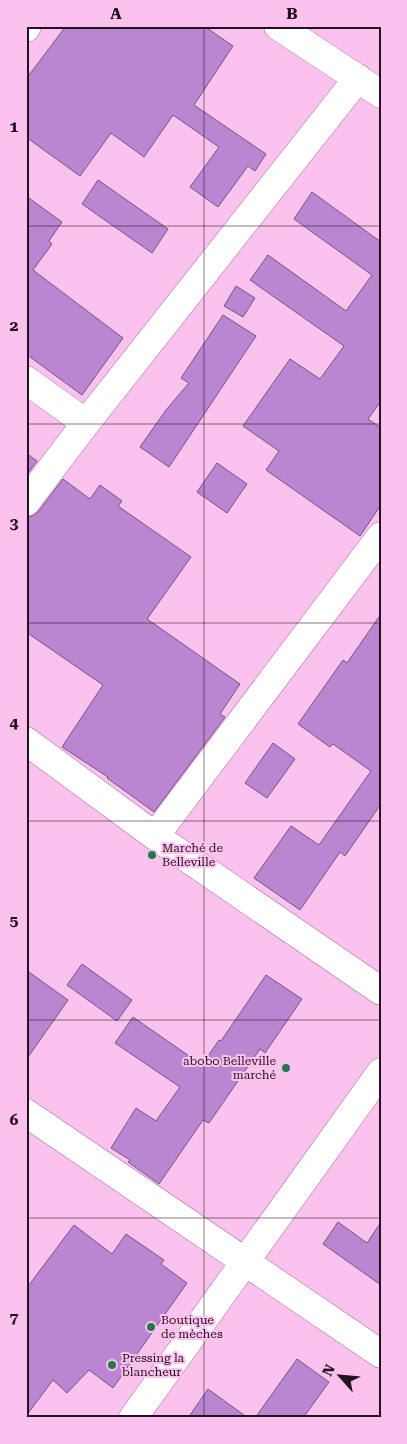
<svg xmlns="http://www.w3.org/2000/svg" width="407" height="1444" font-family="'Roboto Serif',serif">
	<rect width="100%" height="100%" fill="#fbc2ed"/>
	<path fill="#ba86d1" stroke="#755484" d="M66,26H204L233,46L194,105L266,154L255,171L248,166L218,207L190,187L219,147L173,115L144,157L111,133L80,176L26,137V79Z
		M98,180L168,229L152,253L82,204Z
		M312,192L381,242V401L368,419L381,428V505L360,536L266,470L279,451L243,426L290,359L320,379L344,346L250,280L268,255L346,311L372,275L294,219Z
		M26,196L62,222L49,241L52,244L33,270L123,338L82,395L26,354Z
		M236,286L255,298L243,317L224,306Z
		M223,315L256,336L169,467L140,447L166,410L189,383L181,378Z
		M26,453L37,461L26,476Z
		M217,463L247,484L227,513L197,492Z
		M63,479L90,499L100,485L122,501L118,506L191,557L147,619L240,684L220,714L225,717L154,812L107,778L108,777L62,747L103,685L26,632V517L32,516L38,512Z
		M381,614V804L345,856L340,852L300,910L254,878L291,826L319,845L371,771L333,744L330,747L298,724L343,660L347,663Z
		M273,743L295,759L267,798L245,783Z
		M82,964L132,1000L117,1021L67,985Z
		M26,970L68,1000L26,1060Z
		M266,975L302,999L265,1053L260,1049L209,1123L203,1120L159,1184L128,1162L130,1160L111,1148L136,1108L156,1121L180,1087L115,1043L133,1017L202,1065L219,1040L221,1041Z
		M338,1222L367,1243L381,1222V1285L323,1244Z
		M74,1225L112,1254L126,1234L164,1260L161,1264L187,1283L113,1388L89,1370L67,1393L53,1380L26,1416V1289Z
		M297,1359L329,1382L303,1418H255Z
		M208,1389L248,1418H188Z"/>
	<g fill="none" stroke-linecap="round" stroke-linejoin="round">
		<g stroke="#a37097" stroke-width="29">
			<path id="minor" d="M278,26L381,94
				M26,28L27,26
				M26,380L86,423
				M26,502L86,423L358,78
				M26,741L155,836L381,991
				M155,836L381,536
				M26,1113L381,1354
				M133,1418L381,1072"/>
		</g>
		<use href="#minor" stroke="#fff" stroke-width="28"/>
	</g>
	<path fill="none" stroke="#251121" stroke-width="1" stroke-opacity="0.55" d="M204,26V1418M26,226H381M26,424H381M26,623H381M26,821H381M26,1020H381M26,1218H381"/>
	<g fill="#24784a" stroke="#fbc2ed" stroke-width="2">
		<circle cx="152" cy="855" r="5"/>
		<circle cx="286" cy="1068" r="5"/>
		<circle cx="151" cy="1327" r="5"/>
		<circle cx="112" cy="1365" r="5"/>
	</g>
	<g text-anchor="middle" stroke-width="4" stroke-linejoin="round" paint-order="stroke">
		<g font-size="12" fill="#251121" stroke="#fbc2ed" text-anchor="start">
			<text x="162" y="852">Marché de<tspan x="162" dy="14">Belleville</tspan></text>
			<text x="276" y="1065" text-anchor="end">abobo Belleville<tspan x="276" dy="14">marché</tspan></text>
			<text x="161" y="1324">Boutique<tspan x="161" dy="14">de mèches</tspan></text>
			<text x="122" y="1362">Pressing la<tspan x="122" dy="14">blancheur</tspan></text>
		</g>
	</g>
	<rect width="407" height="1444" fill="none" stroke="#fbc2ed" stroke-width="55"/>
	<g transform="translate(340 1376) rotate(297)" stroke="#fbc2ed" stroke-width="4" paint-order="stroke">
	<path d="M0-4L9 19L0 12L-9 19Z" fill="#251121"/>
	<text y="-8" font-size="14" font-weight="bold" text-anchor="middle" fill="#251121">N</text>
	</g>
	<rect x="28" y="28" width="352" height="1388" fill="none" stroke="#251121" stroke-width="2"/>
	<g font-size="16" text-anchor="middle" font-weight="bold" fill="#251121">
		<text x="116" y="19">A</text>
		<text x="292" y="19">B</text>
		<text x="14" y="132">1</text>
		<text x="14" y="331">2</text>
		<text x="14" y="529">3</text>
		<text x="14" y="728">4</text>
		<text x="14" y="926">5</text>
		<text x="14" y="1125">6</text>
		<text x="14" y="1323">7</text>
	</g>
</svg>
